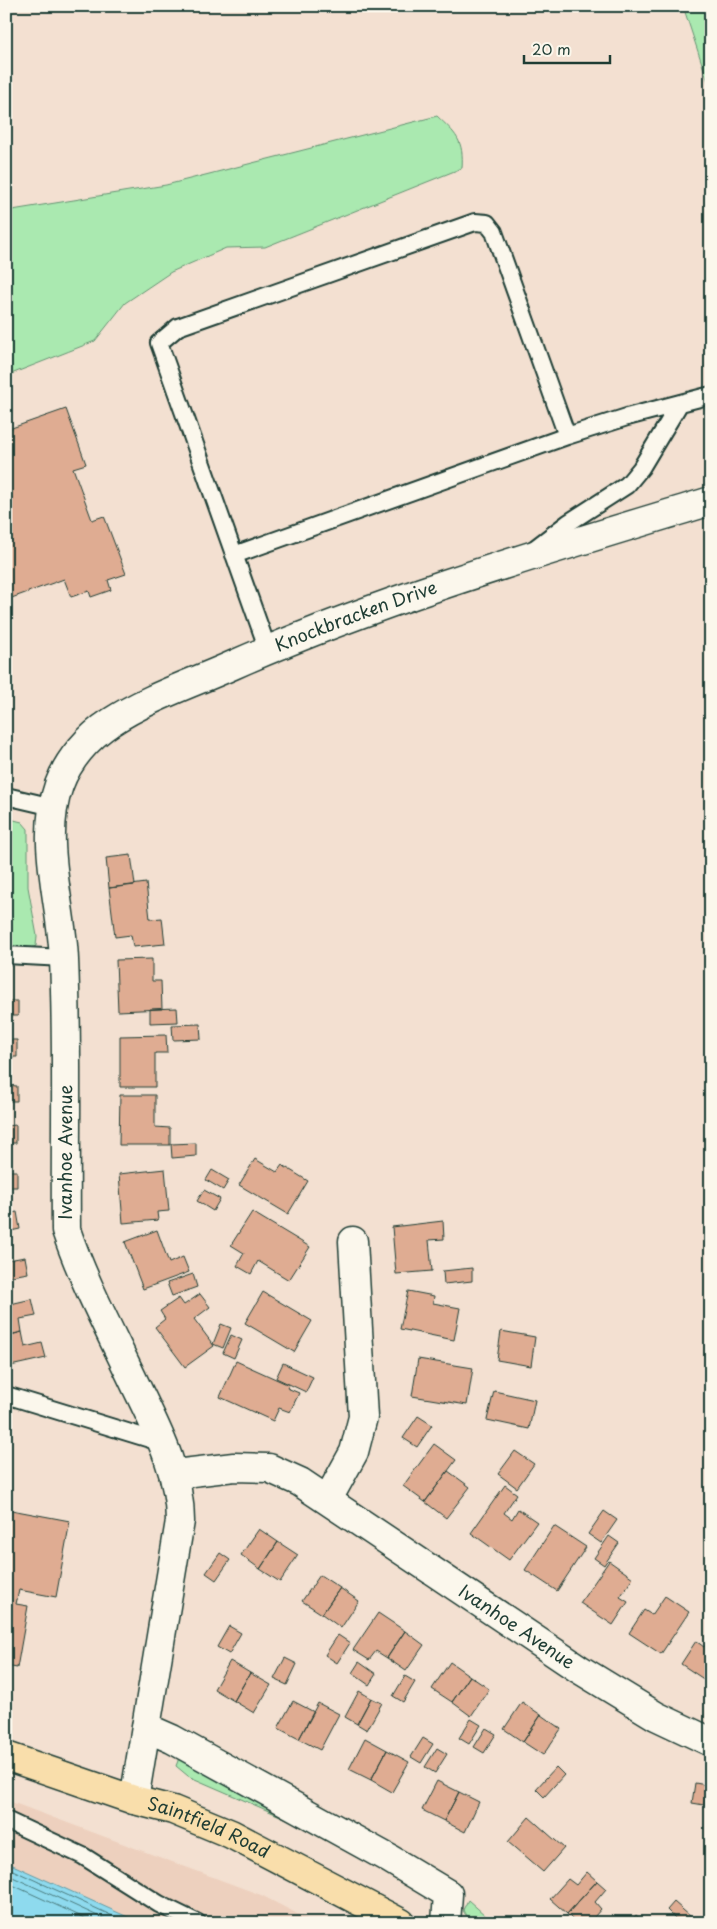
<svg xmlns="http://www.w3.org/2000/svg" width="717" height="1929" font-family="'Playpen Sans',sans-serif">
	<rect width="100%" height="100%" fill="#f3e0d1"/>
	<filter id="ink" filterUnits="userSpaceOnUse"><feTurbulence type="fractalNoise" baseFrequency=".02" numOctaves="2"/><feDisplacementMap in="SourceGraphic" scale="10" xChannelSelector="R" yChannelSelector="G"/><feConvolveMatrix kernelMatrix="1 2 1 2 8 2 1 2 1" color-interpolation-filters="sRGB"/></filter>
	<g filter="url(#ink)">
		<path fill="#edd0be" d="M6,1800L261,1895L315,1923H6Z"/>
		<path fill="#aae9b0" stroke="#649372" d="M683,6H711V91Z
			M437,116C456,134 464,140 462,168L265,247L226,248L171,272L125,303L95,341L6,376V211L166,185Z
			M6,818L22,822L28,829V887L37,936L36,946L31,948H6Z
			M179,1758L292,1817L287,1819L188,1776L176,1766Z
			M468,1900L494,1923C480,1923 469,1924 463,1910Z"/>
		<path fill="#8edaee" stroke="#629ba4" d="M6,1862L141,1923H6Z"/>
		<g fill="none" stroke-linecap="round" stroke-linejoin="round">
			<path stroke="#4b7c7e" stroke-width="1" d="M6,1867L128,1923
				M6,1874L113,1923
				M6,1882L95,1923"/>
		</g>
		<path fill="#dfac92" stroke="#1f3d34" d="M66,409L86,464L73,468L92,520L104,516L126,574L108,580L111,590L91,597L89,591L71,597L64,579L6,600V430Z
			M131,855L135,885L109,888L106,858Z
			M146,883L150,919L162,918L165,944L133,947L131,935L115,937L109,888Z
			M152,959V981H161L162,1009L118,1011L116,960Z
			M6,1001H18V1016H6Z
			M177,1008L178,1022L150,1023V1009Z
			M200,1024L201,1039L173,1040L172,1025Z
			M166,1035L167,1053H155V1087H120V1036Z
			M6,1040H17V1057H6Z
			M6,1085L17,1086V1101H6Z
			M120,1095H155V1127L170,1128V1145H119Z
			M16,1125V1143H6V1126Z
			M196,1143V1156L172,1158L171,1144Z
			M255,1159L277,1172L282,1165L308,1181L288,1214L239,1185Z
			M165,1169L169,1211L157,1212L158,1220L123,1223L119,1174Z
			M212,1170L229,1180L223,1190L206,1180Z
			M6,1171H17V1187H6Z
			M204,1190L220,1199L213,1211L197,1201Z
			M17,1212L20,1229L6,1232V1214Z
			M252,1212L310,1247L289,1280L258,1261L251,1274L237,1266L244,1253L231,1245Z
			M443,1221L444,1239L429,1240L432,1271L396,1274L392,1227Z
			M157,1230L169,1263L183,1257L189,1272L143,1289L125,1242Z
			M6,1249L8,1260L25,1257L28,1273L6,1277Z
			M472,1268V1281L444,1284L443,1271Z
			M193,1274L197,1287L172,1296L167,1283Z
			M408,1291L434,1296L433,1303L460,1308L454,1340L400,1329Z
			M263,1292L312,1321L294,1352L245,1323Z
			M200,1294L210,1307L194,1319L214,1346L185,1367L155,1327L165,1319L160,1311L179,1298L184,1305Z
			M32,1299L36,1316L20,1319L22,1332L6,1336V1305Z
			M221,1324L231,1328L223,1348L213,1344Z
			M501,1331L535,1337L531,1366L497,1360Z
			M22,1332L25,1347L42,1343L46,1358L6,1367V1336Z
			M231,1335L242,1340L234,1358L223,1353Z
			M418,1359L473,1368L467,1405L412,1396Z
			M236,1361L289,1385L287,1388L299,1393L290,1412L279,1408L273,1421L220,1397Z
			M283,1363L313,1377L306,1392L276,1378Z
			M494,1391L535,1400L529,1429L487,1420Z
			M418,1416L432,1425L417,1447L403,1438Z
			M434,1444L456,1460L425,1502L403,1486Z
			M515,1451L534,1464L517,1488L498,1474Z
			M448,1471L470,1487L446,1518L425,1502Z
			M505,1485L517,1494L504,1513L512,1519L518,1509L537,1522L509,1560L471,1533Z
			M6,1509L70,1521L56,1597L19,1590L16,1604L28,1606L17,1668L6,1666Z
			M604,1511L617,1520L601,1543L588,1534Z
			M554,1526L586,1547L557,1591L525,1570Z
			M259,1529L278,1542L260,1569L241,1555Z
			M609,1536L619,1543L604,1565L594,1558Z
			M278,1542L298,1555L280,1582L260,1569Z
			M220,1553L230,1560L216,1580L206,1573Z
			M609,1561L633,1578L620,1597L628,1602L613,1625L580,1603Z
			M320,1575L340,1588L322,1614L302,1601Z
			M340,1588L359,1601L341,1628L322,1614Z
			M665,1596L689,1612L661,1654L629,1633L644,1610L652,1615Z
			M378,1613L405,1631L387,1658L376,1651L369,1660L353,1650Z
			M229,1626L241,1633L229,1654L217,1647Z
			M405,1631L424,1645L406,1671L387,1658Z
			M338,1635L350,1643L337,1663L325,1655Z
			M711,1636V1684L681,1664L696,1641L704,1647Z
			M285,1658L297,1664L287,1685L274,1679Z
			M230,1661L250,1673L234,1701L214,1689Z
			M359,1662L376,1674L369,1685L352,1673Z
			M450,1662L470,1676L452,1702L432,1689Z
			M250,1673L271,1685L254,1713L234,1701Z
			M405,1676L415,1682L403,1702L393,1696Z
			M470,1676L489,1689L471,1716L452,1702Z
			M359,1691L371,1698L357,1724L345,1717Z
			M371,1698L382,1703L367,1730L357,1724Z
			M293,1701L314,1712L299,1739L278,1728Z
			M522,1702L541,1715L523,1742L504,1729Z
			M318,1703L339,1714L320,1750L299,1739Z
			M541,1715L561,1729L543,1755L523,1742Z
			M471,1719L481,1725L469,1744L459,1738Z
			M486,1728L496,1734L484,1753L474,1747Z
			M365,1738L387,1750L371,1780L349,1769Z
			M423,1738L433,1744L421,1763L411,1757Z
			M437,1748L447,1754L435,1773L425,1767Z
			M387,1750L409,1762L392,1792L371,1780Z
			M556,1767L564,1775L544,1797L536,1789Z
			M437,1781L459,1792L444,1821L422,1810Z
			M695,1783L706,1785L704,1805L692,1803Z
			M459,1792L479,1802L465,1832L444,1821Z
			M529,1817L564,1848L543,1872L508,1842Z
			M587,1872L597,1881L567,1914L550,1899L568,1879L576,1885Z
			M597,1881L606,1889L595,1902L601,1909L589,1923H576L567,1914Z
			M674,1902L691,1917L686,1923H680L667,1910Z
			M636,1915L645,1923H629Z"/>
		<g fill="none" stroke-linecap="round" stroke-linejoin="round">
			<g stroke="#1f3d34" stroke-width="20">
				<path id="lane" d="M534,549L568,523L627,485L641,468L680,403
					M234,555L567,436L627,417L711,395
					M268,650L159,343L178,327L475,222L487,223L494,232L567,436
					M6,796L53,807
					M6,955L64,958
					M6,1395L163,1443
					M6,1820L83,1856L159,1904L198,1923"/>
			</g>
			<g stroke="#1f3d34" stroke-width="31">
				<g id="street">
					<path id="s1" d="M175,1474L234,1467L269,1468L300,1482L579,1669L656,1716L711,1742"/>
					<path d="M328,1499L354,1452L363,1417L353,1241"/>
					<path d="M147,1728L172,1739L388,1858L448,1894L446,1923"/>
					<path id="s2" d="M134,1800L180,1521C180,1471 156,1428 135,1384C111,1333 84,1283 66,1230C65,1140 68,1050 64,960C62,903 39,841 59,785C68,760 88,737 111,722C147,698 193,683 233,665C387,597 550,550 711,501"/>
				</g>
			</g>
			<g stroke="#1f3d34" stroke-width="31">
				<g id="highway">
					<path id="s3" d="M6,1756L134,1800L173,1810L231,1834L401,1923"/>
				</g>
			</g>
			<use href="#lane" stroke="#fbf7ec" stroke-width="16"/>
			<use href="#street" stroke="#fbf7ec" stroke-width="28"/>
			<use href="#highway" stroke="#f9deab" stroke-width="28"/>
		</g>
	</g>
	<g text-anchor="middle" stroke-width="5" stroke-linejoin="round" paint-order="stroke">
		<g font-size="18" fill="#1f3d34" stroke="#fbf7ec">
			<text dy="6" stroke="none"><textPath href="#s2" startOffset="1394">Knockbracken Drive</textPath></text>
			<text dy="6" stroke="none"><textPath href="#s2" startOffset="675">Ivanhoe Avenue</textPath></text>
			<text dy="6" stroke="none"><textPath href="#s1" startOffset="389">Ivanhoe Avenue</textPath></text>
			<text dy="6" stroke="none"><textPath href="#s3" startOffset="215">Saintfield Road</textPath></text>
		</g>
	</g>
	<rect width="717" height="1929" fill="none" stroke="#fbf7ec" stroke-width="25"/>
	<rect x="12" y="12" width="692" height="1904" fill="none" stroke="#1f3d34" stroke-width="2" filter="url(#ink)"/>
	<path d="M524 55v8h86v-8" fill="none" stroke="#1f3d34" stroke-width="2.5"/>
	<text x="532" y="55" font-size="15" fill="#1f3d34" stroke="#fbf7ec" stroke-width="4" paint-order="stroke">20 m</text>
</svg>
